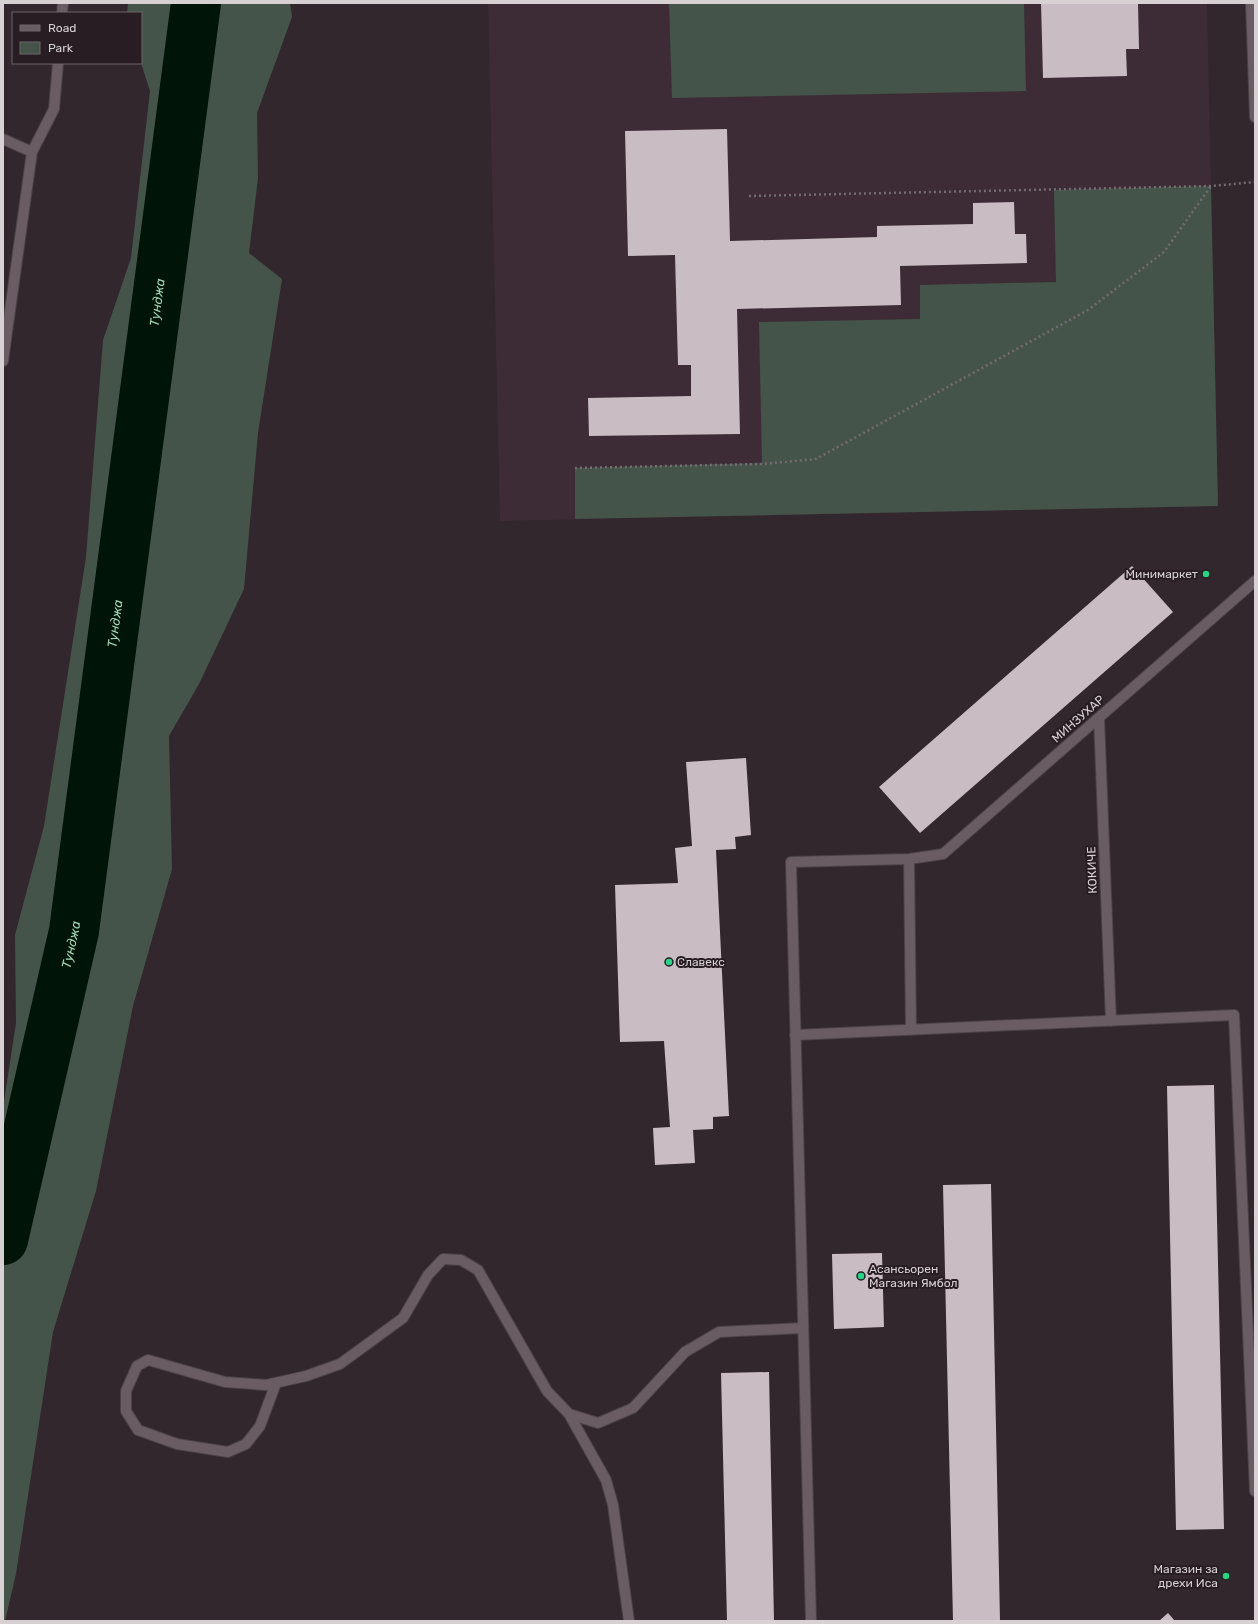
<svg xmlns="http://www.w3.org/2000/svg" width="1258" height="1624" font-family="Rubik,sans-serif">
	<rect width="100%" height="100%" fill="#31272c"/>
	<path fill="#3d2c35" d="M488,3H1207L1218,506L500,521Z"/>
	<path fill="#44544a" d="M128,3H290L292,17L257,113L258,178L249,253L282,279L258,433L244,589L199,684L169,736L172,869L133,1006L96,1191L53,1332L16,1574L5,1621H3V1108L16,1023L15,935L44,826L86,557L103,340L131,258L150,91L141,63V13H127Z
		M669,3H1024L1026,91L672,98Z
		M1211,186L1218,506L575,519V468L762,463L759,322L920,319V285L1056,282L1054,190Z"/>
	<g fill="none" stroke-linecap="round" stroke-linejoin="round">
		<path stroke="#001408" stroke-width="50" id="s1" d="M3,1240L74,931L196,3"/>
	</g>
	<path fill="#c9bcc2" d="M1041,3H1138L1139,49H1126L1127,76L1043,78Z
		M727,129L730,241L877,237V226L973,224V203L1014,202L1015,234H1026L1027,263L900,266L901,305L737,309L740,434L589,436L588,398L691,396V365H678L675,255L628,256L625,131Z
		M1132,566L1173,612L920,833L879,787Z
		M746,758L751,835L735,837L736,849L716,850L729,1116L713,1117V1129L693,1130L695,1163L655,1165L653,1128L670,1127L664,1041L620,1042L615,885L678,883L675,848L692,846L686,762Z
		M1214,1085L1224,1529L1176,1530L1167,1086Z
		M991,1184L1000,1621H953L943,1185Z
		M882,1253L884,1327L834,1329L832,1254Z
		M769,1372L774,1621H727L721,1373Z
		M1168,1613L1175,1621H1159Z"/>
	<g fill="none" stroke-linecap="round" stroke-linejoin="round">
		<g stroke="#4b4246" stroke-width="12">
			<path id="service" d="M276,1383L260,1426L246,1444L228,1452L177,1444L138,1430L126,1411V1391L137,1366L148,1360L225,1382L266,1385L306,1376L340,1364L403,1318L428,1275L443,1259L461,1260L478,1270L547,1391L569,1414L598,1423L633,1408L685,1352L719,1332L803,1328
				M569,1414L606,1480L613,1505L629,1621"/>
		</g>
		<g stroke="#4b4246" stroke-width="12">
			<path id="minor" d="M62,13L63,3
				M3,139L32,152
				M3,361L32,152L54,109L58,63
				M1099,718L1111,1021
				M909,859L911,1030
				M795,1035L1234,1015L1255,1491
				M811,1621L791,862L909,859L943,854L1255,581"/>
		</g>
		<g stroke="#4b4246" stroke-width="12">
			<path id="secondary" d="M1251,3L1255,117"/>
		</g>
		<path stroke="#756c71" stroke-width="2.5" stroke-dasharray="2 3" stroke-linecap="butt" d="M749,196L1211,186L1255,182
			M575,468L762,464L816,459L1088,310L1164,252L1211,186"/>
		<use href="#service" stroke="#695d63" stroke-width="10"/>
		<use href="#minor" stroke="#695d63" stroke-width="10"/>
		<use href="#secondary" stroke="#695d63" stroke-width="10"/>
	</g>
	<g fill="#22d887" stroke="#271d22" stroke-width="1.5">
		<circle cx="1206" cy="574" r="4"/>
		<circle cx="669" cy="962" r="4"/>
		<circle cx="861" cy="1276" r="4"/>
		<circle cx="1226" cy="1576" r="4"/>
	</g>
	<g text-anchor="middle" stroke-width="4" stroke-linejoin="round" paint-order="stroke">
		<g font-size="12" fill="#d8d1d4" stroke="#271d22" text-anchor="end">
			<text x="1198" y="578">Минимаркет</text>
			<text x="677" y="966" text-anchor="start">Славекс</text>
			<text x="869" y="1273" text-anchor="start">Асансьорен<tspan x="869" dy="14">Магазин Ямбол</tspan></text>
			<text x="1218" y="1573">Магазин за<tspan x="1218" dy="14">дрехи Иса</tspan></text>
		</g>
		<g font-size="12" fill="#d8d1d4" stroke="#271d22">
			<text transform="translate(1078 719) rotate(-41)" y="4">МИНЗУХАР</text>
			<text transform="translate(1092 870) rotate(-92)" y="4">КОКИЧЕ</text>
		</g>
		<g font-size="13" font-style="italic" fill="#a4d8b7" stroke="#271d22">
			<text dy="5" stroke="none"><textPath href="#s1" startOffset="951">Тунджа</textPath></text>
			<text dy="5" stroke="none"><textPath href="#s1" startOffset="627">Тунджа</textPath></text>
			<text dy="5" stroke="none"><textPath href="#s1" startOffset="303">Тунджа</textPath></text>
		</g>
	</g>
	<rect width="1258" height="1624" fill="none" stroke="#d8d1d4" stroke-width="8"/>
	<rect x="12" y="12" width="130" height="52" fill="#271d22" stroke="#6e6569"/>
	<rect x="20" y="25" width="20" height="6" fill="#695d63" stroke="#6e6569"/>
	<text x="48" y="32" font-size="12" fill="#d8d1d4">Road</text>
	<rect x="20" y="42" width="20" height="12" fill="#44544a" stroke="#6e6569"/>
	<text x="48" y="52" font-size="12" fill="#d8d1d4">Park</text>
</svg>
